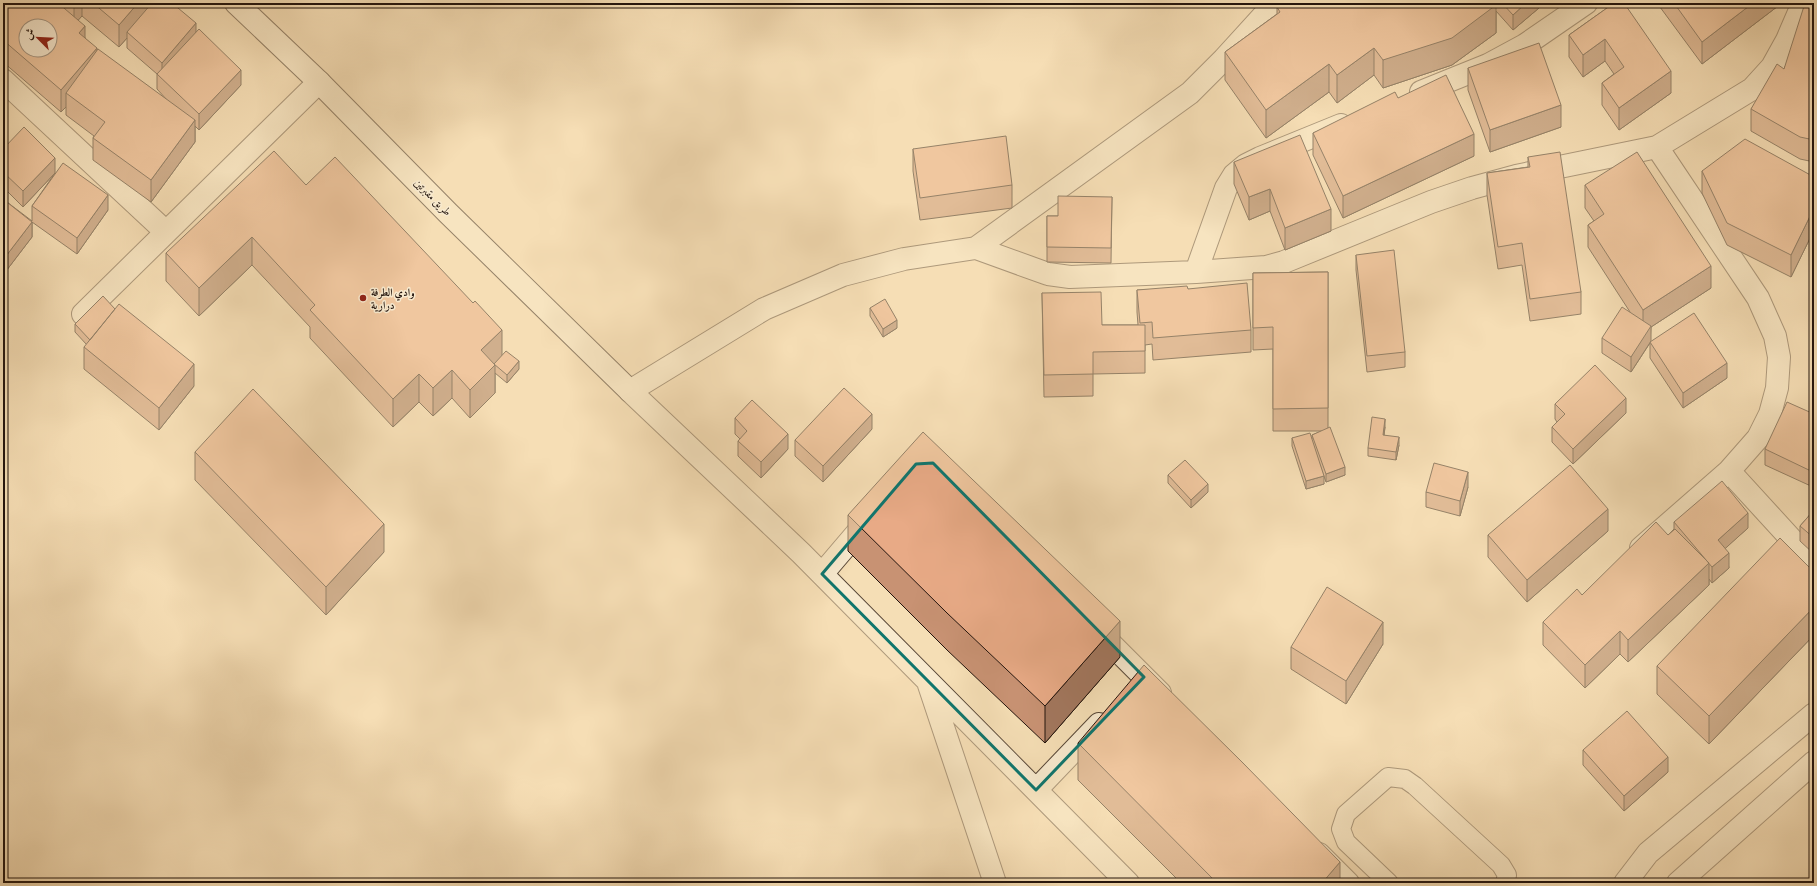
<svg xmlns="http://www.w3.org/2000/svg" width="1817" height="886" font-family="Alegreya,Amiri,serif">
	<rect width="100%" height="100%" fill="#f5deb5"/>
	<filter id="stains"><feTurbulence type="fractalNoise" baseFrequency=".005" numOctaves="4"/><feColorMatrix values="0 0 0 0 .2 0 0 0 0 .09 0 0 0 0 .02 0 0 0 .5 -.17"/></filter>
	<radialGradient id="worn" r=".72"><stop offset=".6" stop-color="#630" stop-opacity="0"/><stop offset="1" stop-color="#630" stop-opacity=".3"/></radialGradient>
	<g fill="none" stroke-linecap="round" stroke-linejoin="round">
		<g stroke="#574637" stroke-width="20">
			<path id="lane" d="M1389,883L1346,842L1341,829L1346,814L1388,777L1405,779L1415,786L1501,865L1507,875L1505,883"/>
		</g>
		<g stroke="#574637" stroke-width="24">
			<path id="street" d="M3,80L166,232
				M1421,92L1488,65L1525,45L1586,3
				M976,248L1048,274L1070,277L1196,272L1266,267L1284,262L1431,202L1472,188L1516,176L1657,147L1752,89L1772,67L1787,40L1803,3
				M1196,272L1226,188L1234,175L1246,165L1260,158L1341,125
				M83,314L319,82
				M1729,471L1814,564
				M1641,548L1729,471L1758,438L1770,414L1777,388L1779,357L1775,336L1758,298L1657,147
				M822,574L868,520
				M1099,632L1160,693
				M929,685L995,883
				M1036,790L1099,724
				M1319,854L1348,883
				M1128,883L801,553L630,391L764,309L843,275L904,259L976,248L1190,93L1224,59L1275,3
				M1625,883L1648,853L1814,714
				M1678,883L1814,762"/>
		</g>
		<g stroke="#22140d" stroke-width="24">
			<path id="secondary" d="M236,3L319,82L448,213L630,391"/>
		</g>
		<use href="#lane" stroke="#f8eacf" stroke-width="18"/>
		<use href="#street" stroke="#f8eacf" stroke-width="22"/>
		<use href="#secondary" stroke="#f8eacf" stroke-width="22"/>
	</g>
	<path fill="#c89273" stroke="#22140d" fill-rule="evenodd" d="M3,3H172L196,32L241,85L199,130L195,126V142L151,202L93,160V138L94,136L66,115V107L61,112L3,62ZM82,16L119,47L127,38V48L157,74V89L167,100L97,51L85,38L78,20Z
		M1282,3H1539V8L1513,30L1496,11V33L1452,65L1383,88L1374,75L1337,103L1329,92L1266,138L1225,80V52L1277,14V7Z
		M1614,3L1671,93L1619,130L1602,105V83L1614,74L1605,61L1583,77L1569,57V35Z
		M1657,3H1782L1702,64Z
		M1814,3V162L1800,159L1751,131V109L1784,69Z
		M1468,68L1561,127L1490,152L1468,90Z
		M1398,98L1474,156L1343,218L1313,155V133Z
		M3,149L55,173L108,210L77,254L32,222V237L3,275V199L32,221V206L55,173L23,207L3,187Z
		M913,149L1012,185V208L920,220L913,171Z
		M1528,157L1581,292V314L1530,321L1522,265L1498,269L1487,195V173L1528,167Z
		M1234,162L1331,231L1285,250L1270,211L1249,220L1234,184Z
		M1702,171L1814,177V230L1791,277L1727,245L1702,193Z
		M306,185L502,355L519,369L507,383L495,373V393L470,418L452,398L433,416L419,402L393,427L310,338V327L252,265L199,316L166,281V253Z
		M1585,185L1711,288L1651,327L1650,342L1727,378L1683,408L1650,358V343L1631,372L1602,353V338L1630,312L1588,247V225L1594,221L1585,208Z
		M1112,197L1111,263L1047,262V216H1058Z
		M1356,255L1405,352V367L1367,372L1356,270Z
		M1328,272V428L1345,475L1326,482L1319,462L1324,484L1306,489L1292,446V438L1312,439V435L1322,431H1273V349L1253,350V273Z
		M1188,289L1251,330V352L1153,360L1152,344L1145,345V373L1093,374V396L1044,397L1042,293L1102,325H1138L1137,312V290Z
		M870,308L897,328L883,337L870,316Z
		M75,324L194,386L159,430L84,369V347L87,345L75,332Z
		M1555,404L1626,413L1573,464L1552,442V427L1557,422L1555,419Z
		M1814,414V484L1813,487L1765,465V449Z
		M735,418L788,449L761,478L738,456V441L740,439L735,434Z
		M1385,427L1384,435L1399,445L1396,460L1368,456V448Z
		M872,429L823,482L795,456V440Z
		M195,452L384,552L326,615L195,480Z
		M1168,475L1208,492L1191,508L1168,483Z
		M1468,487L1460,516L1426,507V492Z
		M1814,510V554L1800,541V526Z
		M848,515L1120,657L1045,743L947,650L848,551Z
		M1674,522L1748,528L1725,548L1729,568L1712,583L1709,579V585L1628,662L1620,654L1585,688L1543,645V622L1668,535L1674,529Z
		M1608,531L1527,602L1488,557V535Z
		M1814,572V635L1709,744L1657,694V666Z
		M1383,644L1346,704L1291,669V647Z
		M1078,743L1340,883H1181L1078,780Z
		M1583,750L1668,772L1624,811L1583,765Z"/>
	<path fill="#a2775e" stroke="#22140d" d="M74,3H82V16L74,25Z
		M138,3H157L127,32V38L119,47V25Z
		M1526,3H1539V8L1513,30V15Z
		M1753,3H1782L1702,64V42Z
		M1496,5V33L1452,65L1383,88V60Z
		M196,23V39L162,78V63Z
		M85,26V48L79,33Z
		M1605,39V61L1583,77V55Z
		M97,48V70L66,93V107L61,112V90Z
		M1374,48V75L1337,103V75Z
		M1329,64V92L1266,138V110Z
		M241,70V85L199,130V114Z
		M1671,71V93L1619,130V108Z
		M1561,105V127L1490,152V130Z
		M195,120V142L151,202V180Z
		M1474,134V156L1343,218V196Z
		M55,158V173L23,207V191Z
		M1270,189V211L1249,220V197Z
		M108,195V210L77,254V238Z
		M1814,208V230L1791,277V255Z
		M1331,209V231L1285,250V228Z
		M32,222V237L3,275V260Z
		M252,237V265L199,316V288Z
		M1711,266V288L1651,327V341L1631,372V357L1643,332V310Z
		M897,320V328L883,337V329Z
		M502,330V358L481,378V350Z
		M519,361V369L507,383V375Z
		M1727,363V378L1683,408V393Z
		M194,364V386L159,430V408Z
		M495,365V393L470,418V390Z
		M452,370V398L433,416V388Z
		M419,374V402L393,427V399Z
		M1626,398V413L1573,464V449Z
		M872,414V429L823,482V466Z
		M1385,419V427L1383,443V435Z
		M788,434V449L761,478V462Z
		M1399,437V445L1396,460V452Z
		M1345,467V475L1326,482V474Z
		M1814,469V484L1813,487V472Z
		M1468,472V487L1460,516V501Z
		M1324,476V484L1306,489V481Z
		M1208,484V492L1191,508V500Z
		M1608,509V531L1527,602V580Z
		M1748,513V528L1718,555V540Z
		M384,524V552L326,615V587Z
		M1729,553V568L1712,583V567Z
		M1709,563V585L1628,662V640Z
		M1814,607V635L1709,744V716Z
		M1120,621V657L1045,743V706Z
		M1383,622V644L1346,704V681Z
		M1620,631V654L1585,688V665Z
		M1668,757V772L1624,811V796Z
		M1340,862V883H1322Z"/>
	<path fill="#e8aa86" stroke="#22140d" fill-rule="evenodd" d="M3,3H58L85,26L79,33L97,48L61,90L3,40ZM26,26H50V50H26Z
		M93,3H138L119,25Z
		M152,3H172L196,23L162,63L127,32Z
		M1282,3H1495L1496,5L1452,38L1383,60L1374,48L1337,75L1329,64L1266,110L1225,52L1280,12L1277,7Z
		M1502,3H1526L1513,15Z
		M1614,3H1624L1671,71L1619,108L1602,83L1624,67L1605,39L1583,55L1569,35Z
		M1674,3H1753L1702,42Z
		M1805,3H1814V140L1800,137L1751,109L1777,64L1784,69Z
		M199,29L241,70L199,114L157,74Z
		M1539,43L1561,105L1490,130L1468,68Z
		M98,49L195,120L151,180L93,138L105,122L66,93Z
		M1446,75L1474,134L1343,196L1313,133L1395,92L1398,98Z
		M24,127L55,158L23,191L3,172V149Z
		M1300,135L1331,209L1285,228L1270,189L1249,197L1234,162Z
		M1006,136L1012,185L920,198L913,149Z
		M1745,139L1814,177V208L1791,255L1727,223L1702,171Z
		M274,151L306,185L335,157L473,303L475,301L502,330L481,350L495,365L470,390L452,370L433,388L419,374L393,399L310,310L315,305L252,237L199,288L166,253Z
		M1560,152L1581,292L1530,299L1522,243L1498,247L1487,173L1530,167L1528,157Z
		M1637,152L1711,266L1643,310L1588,225L1604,214L1585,185Z
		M63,163L108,195L77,238L32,206Z
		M1058,196L1112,197L1111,248L1047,247V216H1058Z
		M3,199L32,222L3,260Z
		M1394,250L1405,352L1367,356L1356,255Z
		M1328,272V408L1273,409V327L1253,328V273Z
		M1247,283L1251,330L1153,338L1152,322L1140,323L1137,290L1187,286L1188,289Z
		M1101,292L1102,325H1145V351L1093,352V374L1044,375L1042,293Z
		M103,296L115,309L90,340L75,324Z
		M885,299L897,320L883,329L870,308Z
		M119,304L194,364L159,408L84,347Z
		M1622,307L1651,326L1631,357L1602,338Z
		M1694,313L1727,363L1683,393L1650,342Z
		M506,351L519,361L507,375L494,364Z
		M1595,365L1626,398L1573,449L1552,427L1565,414L1555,404Z
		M844,388L872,414L823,466L795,440Z
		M253,389L384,524L326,587L195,452Z
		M752,400L788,434L761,462L738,441L747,431L735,418Z
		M1787,402L1814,414V469L1813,472L1765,449Z
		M1372,417L1385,419L1383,435L1399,437L1396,452L1368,448Z
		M1330,427L1345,467L1326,474L1312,435Z
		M923,432L1120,621L1045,706L947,613L848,515Z
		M1310,433L1324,476L1306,481L1292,438Z
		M1185,460L1208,484L1191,500L1168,475Z
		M1434,463L1468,472L1460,501L1426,492Z
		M1570,465L1608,509L1527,580L1488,535Z
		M1722,481L1748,513L1718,540L1729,553L1712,567L1674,522Z
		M1814,510V538L1800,526Z
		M1656,522L1668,535L1675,529L1709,563L1628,640L1620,631L1585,665L1543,622L1577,589L1582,595Z
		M1780,538L1814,572V607L1709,716L1657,666Z
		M1327,587L1383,622L1346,681L1291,647Z
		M1144,665L1243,763L1340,862L1322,883H1217L1078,743Z
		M1627,711L1668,757L1624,796L1583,750Z"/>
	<path d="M0 0H1817V886H0ZM933,463L1144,677L1036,790L822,574L916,464Z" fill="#f5deb5" fill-opacity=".55" fill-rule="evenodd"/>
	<path fill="none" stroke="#0f766e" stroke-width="3" stroke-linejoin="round" d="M933,463L1144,677L1036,790L822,574L916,464Z"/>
	<circle fill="#8f2418" stroke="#f8eacf" stroke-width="1.5" cx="363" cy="298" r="4"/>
	<g text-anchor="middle" stroke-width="3" stroke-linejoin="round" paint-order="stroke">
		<g font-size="11" fill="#22140d" stroke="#f8eacf">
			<text transform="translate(433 197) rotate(45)" y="4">طريق مقبرتين</text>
		</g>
		<g font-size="11" font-weight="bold" fill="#22140d" stroke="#f8eacf" text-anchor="start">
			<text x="371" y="296">وادي الطرفة<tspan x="371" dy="13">درارية</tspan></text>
		</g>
	</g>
	<rect width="1817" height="886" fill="none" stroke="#f5deb5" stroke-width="16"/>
	<rect x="4" y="4" width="1809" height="878" fill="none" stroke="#22140d" stroke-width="2"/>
	<rect x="8" y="8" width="1801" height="870" fill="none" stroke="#22140d"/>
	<g transform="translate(38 38) rotate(294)"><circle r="19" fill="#f8eacf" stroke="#a29481"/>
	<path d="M0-3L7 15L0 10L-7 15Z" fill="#8f2418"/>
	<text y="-6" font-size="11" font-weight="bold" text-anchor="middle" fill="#22140d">ش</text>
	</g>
	<rect width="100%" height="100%" filter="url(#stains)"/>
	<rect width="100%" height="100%" fill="url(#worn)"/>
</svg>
